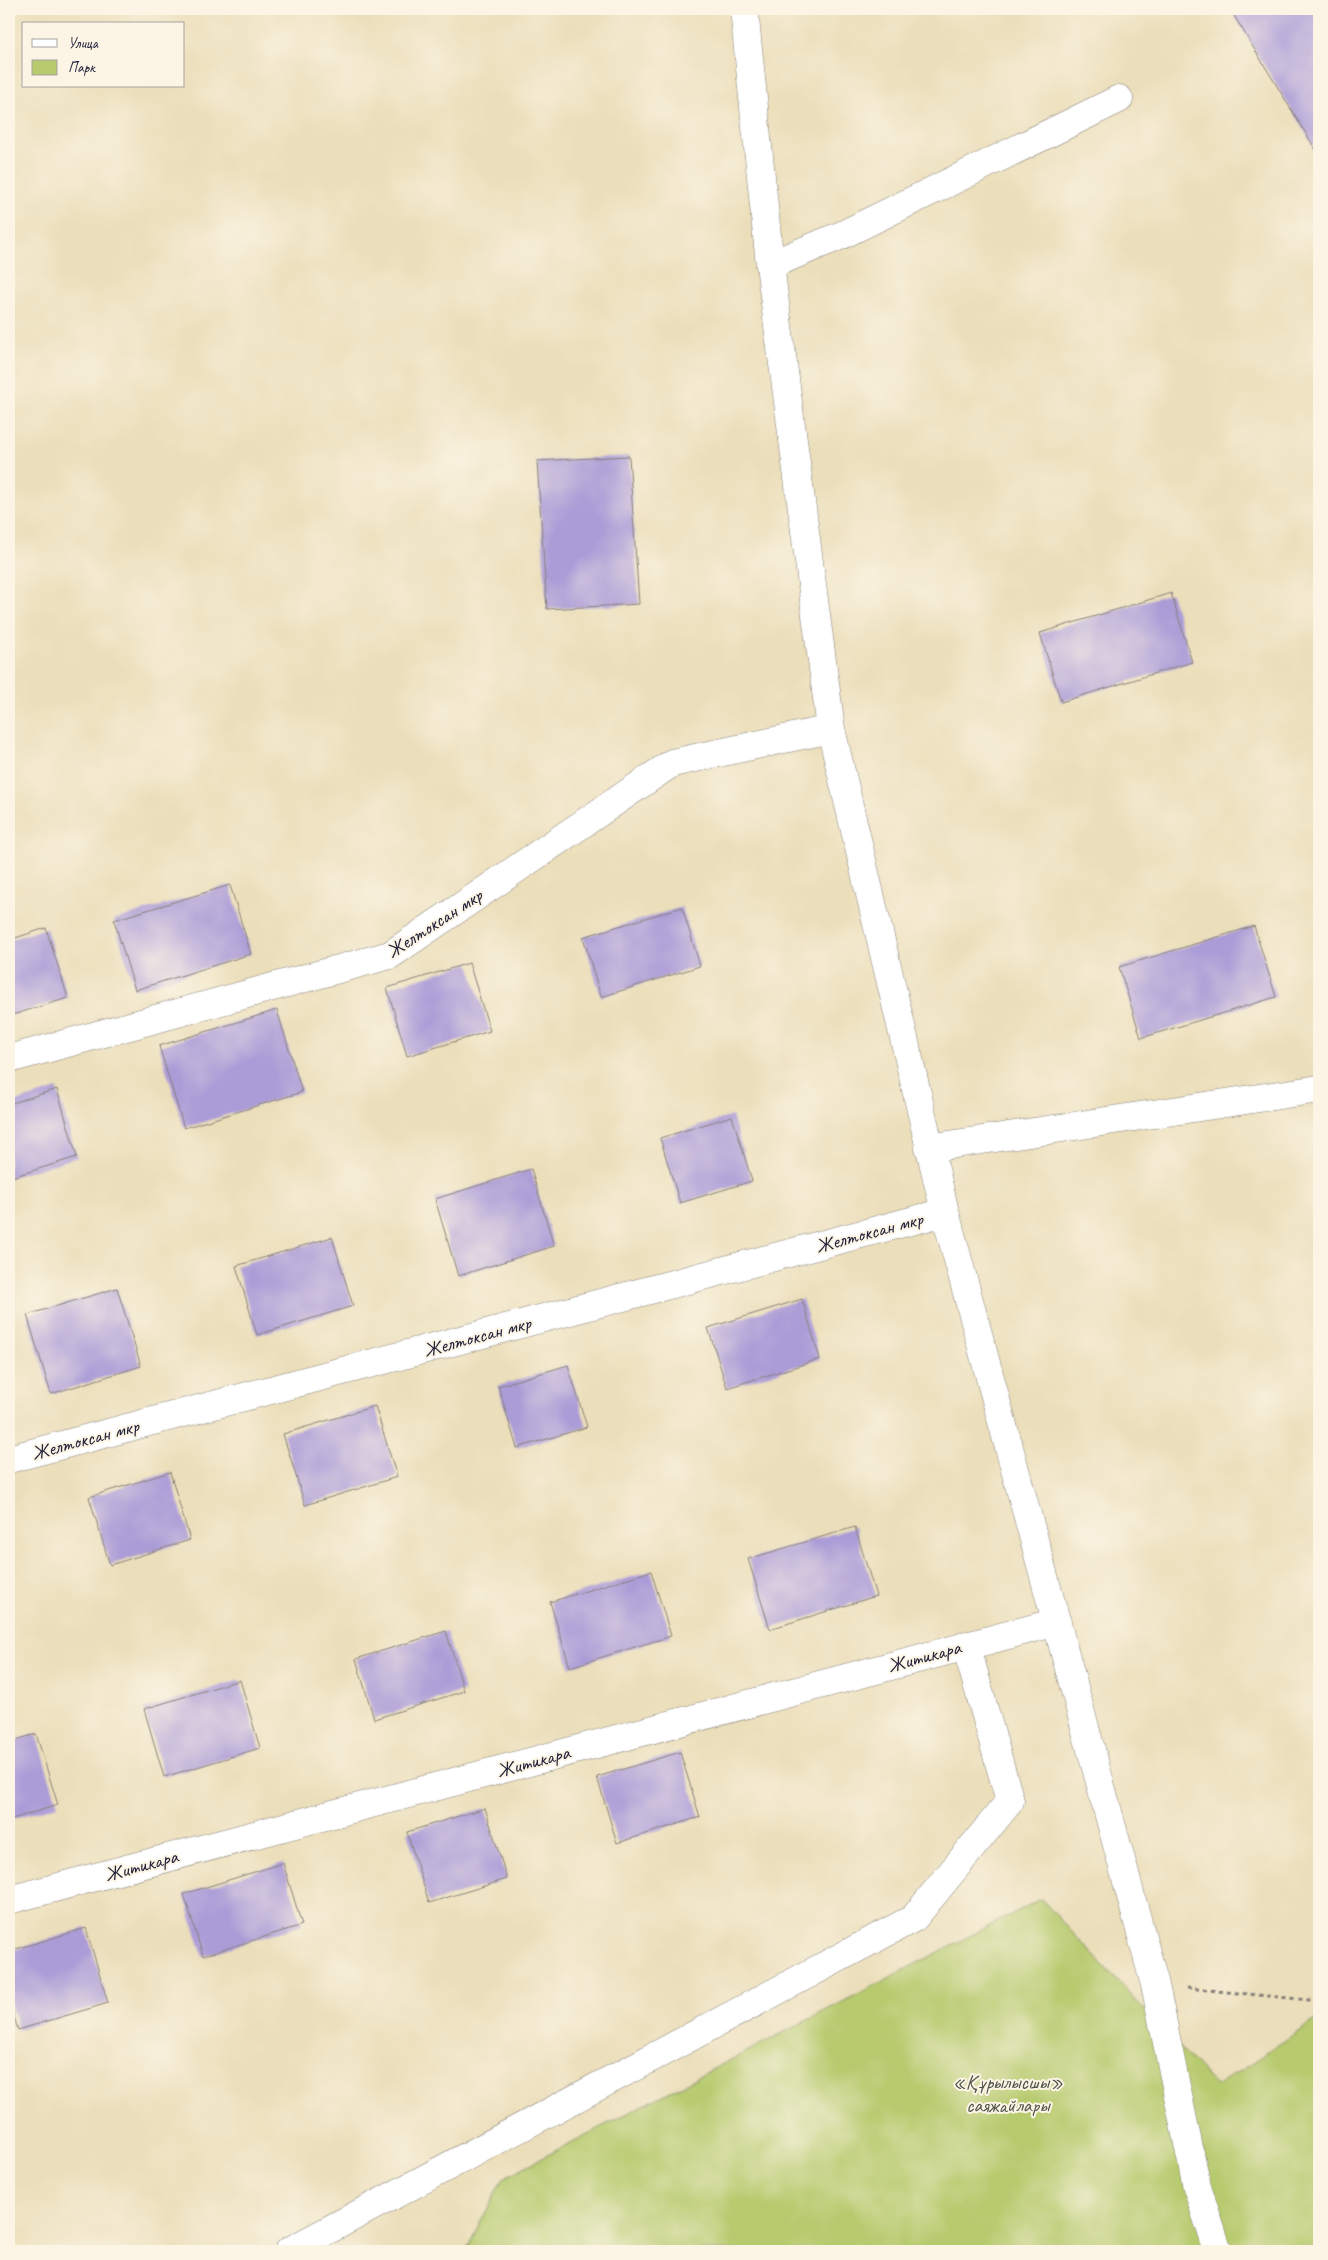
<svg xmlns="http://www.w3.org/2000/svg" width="1328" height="2260" font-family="Caveat,sans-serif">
	<rect width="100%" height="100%" fill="#fcf5e5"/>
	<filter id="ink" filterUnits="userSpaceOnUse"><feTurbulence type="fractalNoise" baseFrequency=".02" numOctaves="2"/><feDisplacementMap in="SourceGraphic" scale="10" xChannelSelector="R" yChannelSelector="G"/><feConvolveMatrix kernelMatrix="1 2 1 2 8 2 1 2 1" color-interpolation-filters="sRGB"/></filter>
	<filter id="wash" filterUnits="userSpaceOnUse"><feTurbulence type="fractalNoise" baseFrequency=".0096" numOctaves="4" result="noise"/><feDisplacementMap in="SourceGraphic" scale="20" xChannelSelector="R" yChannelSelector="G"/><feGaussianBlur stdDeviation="1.12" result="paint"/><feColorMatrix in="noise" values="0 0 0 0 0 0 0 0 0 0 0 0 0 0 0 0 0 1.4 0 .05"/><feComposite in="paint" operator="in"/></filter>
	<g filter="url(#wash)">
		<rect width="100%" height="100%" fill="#ebdeba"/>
		<path fill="#b7ca6e" stroke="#6c7654" d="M1041,1899L1216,2086L1319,2018V2251H466L503,2178Z"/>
		<g id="blocks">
			<path fill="#ab9bd7" d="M1230,9H1319V155Z
				M629,456L639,604L547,609L537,461Z
				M1171,593L1192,662L1061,702L1040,633Z
				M230,885L251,954L135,990L114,920Z
				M682,907L700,966L601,997L583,937Z
				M1254,926L1276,997L1141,1038L1119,967Z
				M46,928L68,998L9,1016V940Z
				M469,963L490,1031L407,1056L387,988Z
				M277,1010L302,1092L184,1128L159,1046Z
				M57,1089L77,1157L9,1178V1104Z
				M732,1116L752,1181L680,1203L660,1138Z
				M531,1169L554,1246L458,1276L435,1199Z
				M332,1237L353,1306L257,1335L236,1266Z
				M117,1288L141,1366L51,1394L27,1315Z
				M802,1299L820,1359L727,1388L708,1328Z
				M568,1365L587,1427L517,1448L498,1386Z
				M375,1406L397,1477L305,1505L283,1434Z
				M170,1472L190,1540L110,1565L89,1497Z
				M855,1527L876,1596L770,1629L748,1559Z
				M651,1571L671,1636L570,1667L550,1602Z
				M446,1631L464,1691L374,1719L356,1659Z
				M240,1680L260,1748L164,1777L144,1709Z
				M36,1734L58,1805L9,1820V1742Z
				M680,1752L700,1817L617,1843L597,1777Z
				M485,1808L507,1879L429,1903L407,1832Z
				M283,1863L302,1925L203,1956L184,1894Z
				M86,1928L108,2003L18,2030L9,2000V1951Z"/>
		</g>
	</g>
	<g filter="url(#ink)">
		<use href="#blocks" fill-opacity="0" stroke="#86807a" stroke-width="1"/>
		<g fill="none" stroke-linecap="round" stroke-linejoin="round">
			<g stroke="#86807a" stroke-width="29">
				<path id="minor" d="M744,9L770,265L831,729L945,1212L1155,1985L1197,2187L1218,2251
					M770,265L842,235L1119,99
					M9,1059L390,955L672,763L831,729
					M929,1148L1319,1089
					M9,1459L945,1212
					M9,1900L1057,1622
					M289,2251L914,1918L1010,1801L966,1645"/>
			</g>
			<path stroke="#86807a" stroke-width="3" stroke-dasharray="4 4" stroke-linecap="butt" d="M1187,1988L1319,2001"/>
			<use href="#minor" stroke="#fff" stroke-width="28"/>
		</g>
	</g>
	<g text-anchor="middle" stroke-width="4" stroke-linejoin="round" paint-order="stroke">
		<g font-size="20" fill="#22223b" stroke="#fcf5e5">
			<text transform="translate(434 923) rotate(-33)" y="7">Желтоксан мкр</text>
			<text transform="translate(869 1232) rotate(-15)" y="7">Желтоксан мкр</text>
			<text transform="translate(477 1336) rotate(-15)" y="7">Желтоксан мкр</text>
			<text transform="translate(85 1439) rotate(-15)" y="7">Желтоксан мкр</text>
			<text transform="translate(924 1656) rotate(-15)" y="7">Житикара</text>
			<text transform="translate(533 1761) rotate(-15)" y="7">Житикара</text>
			<text transform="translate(141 1865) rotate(-15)" y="7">Житикара</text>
		</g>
		<g font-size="20" fill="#4f544a" stroke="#fcf5e5">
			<text x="1008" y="2089">«Құрылысшы»<tspan x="1008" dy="23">саяжайлары</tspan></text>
		</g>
	</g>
	<rect width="1328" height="2260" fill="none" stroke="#fcf5e5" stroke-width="30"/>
	<rect x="22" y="22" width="162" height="65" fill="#fcf5e5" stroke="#a5a1a1"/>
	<rect x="32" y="39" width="25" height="8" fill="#ffffff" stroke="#a5a1a1"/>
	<text x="68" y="48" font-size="15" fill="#22223b">Улица</text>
	<rect x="32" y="60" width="25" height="15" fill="#b7ca6e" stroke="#a5a1a1"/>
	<text x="68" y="72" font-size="15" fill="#22223b">Парк</text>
</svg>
